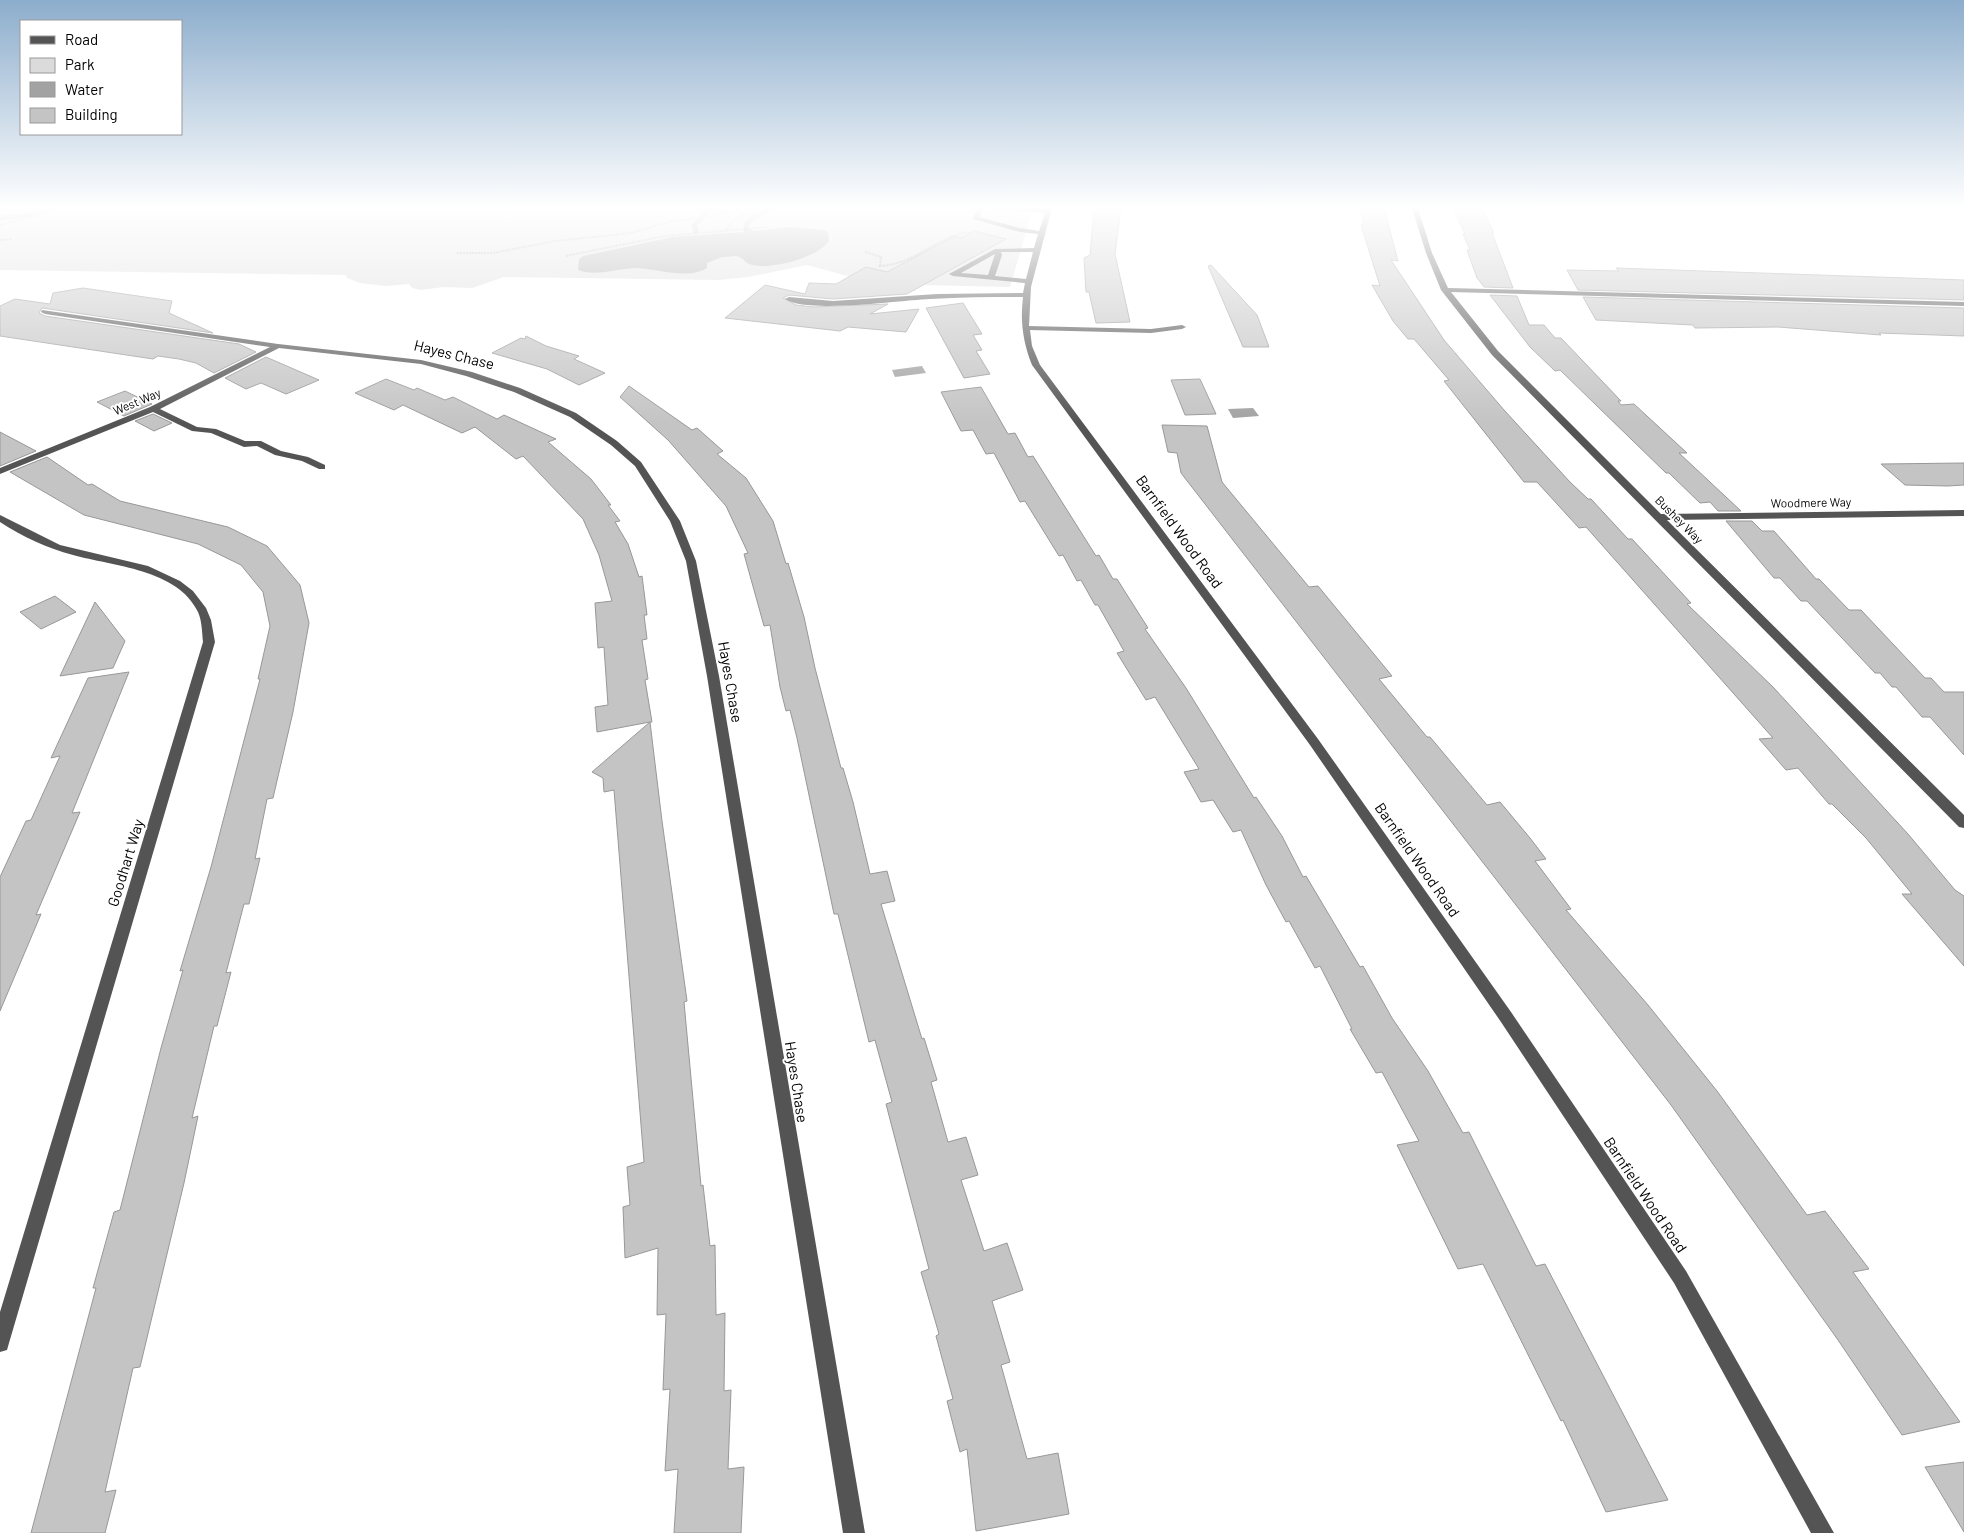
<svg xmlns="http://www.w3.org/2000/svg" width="1964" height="1533" font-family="Barlow,sans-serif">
	<rect width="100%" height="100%" fill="#fff"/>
	<path fill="#dbdbdb" d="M0,208H1033L1010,287L877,284L807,265L748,277L719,280L504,277L472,288L443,287L421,290L412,288L409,284L386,286L360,283L347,278L346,275L0,270Z"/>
	<path fill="#a2a2a2" d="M790,227L824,230L828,232L829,241C817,258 769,271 749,264C744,262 743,257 736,256L722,257L707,263V268C688,280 658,269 637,268C619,268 595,277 578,270L579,259L583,256L673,237L743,232L746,228L755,231Z
		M922,366L926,373L895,377L892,370Z
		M1253,408L1259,416L1233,418L1228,409Z"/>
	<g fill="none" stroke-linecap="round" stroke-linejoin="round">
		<path stroke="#a2a2a2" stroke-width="5" d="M0,218L31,215L55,208
			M746,228L747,223L757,215L773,208
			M696,231L694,225L712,208"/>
	</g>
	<path fill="#c4c4c4" stroke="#989898" d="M1094,208H1121L1115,254L1130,322L1096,323L1089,292H1086L1084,258L1090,255Z
		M1360,208H1384L1398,261L1391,260L1444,340L1504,410L1570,482L1588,499H1591L1628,539H1632L1691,603L1687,604L1773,687L1908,834L1955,890L1964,896V966L1902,894H1912L1866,838L1832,804H1829L1798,768L1786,770L1759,739L1773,738L1586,527L1579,528L1537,482H1524L1444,381L1449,380L1414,339H1408L1393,321L1372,285L1380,286L1361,225H1364Z
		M1453,208H1482L1494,233H1492L1513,288L1484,287L1477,278L1467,250H1470L1463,234H1465Z
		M974,231L1006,239L907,294L833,299L789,295L783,298L796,305L813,307L888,304L870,314L919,309L906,332L848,327L840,331L725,318L765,285L805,294L809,283L836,284L866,267L887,272L955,236L961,238Z
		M1211,265L1257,315L1269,347H1243L1208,266Z
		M1616,268L1964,280V300L1578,290L1567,270L1619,271Z
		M83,288L172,301L169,313L213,333L42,308L39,313L45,316L239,344L256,352L214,373L196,363L179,359L158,356L153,359L0,336V306L15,299L50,304L53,293Z
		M1490,295L1517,296L1529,325H1544L1555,338H1561L1621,401H1618L1621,405L1634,404L1687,453H1679L1741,511H1718L1710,502L1700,503L1669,473H1666L1560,370L1555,371L1530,347Z
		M1583,297L1964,308V336L1879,333L1881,335L1778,327L1695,328L1693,325L1596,320Z
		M963,303L982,334L973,335L982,350L976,351L990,374L964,378L926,308Z
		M526,336L546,346L579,356L574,359L605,373L579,385L547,369L492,353L521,338L525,339Z
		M266,357L319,380L286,394L261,383L246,389L225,378Z
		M386,379L414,390L417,388L445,400L453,397L497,419L504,415L556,439L548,442L591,479L611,505H608L620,521L615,522L628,544L639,577L642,576L647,615H644L647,639L642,640L648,679L645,680L652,722H650L662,821L687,1001L684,1002L701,1186L703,1185L710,1246L715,1245L716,1315L725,1313L724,1391L731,1390L728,1469L744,1467L741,1533H674L678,1469L665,1471L670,1389L663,1390L666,1314L657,1315L658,1248L625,1258L623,1207L630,1205L627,1167L644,1162L614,790L604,792L603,778L592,772L650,722L597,732L595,707L608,705L604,647L598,648L595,603L612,601L599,555L583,519L523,456L516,459L475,427L462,433L403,405L394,410L355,393Z
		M1200,379L1216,414L1185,415L1171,380Z
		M629,386L692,430L697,428L723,451L717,454L746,478L773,521L786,564L788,563L804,617L815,668L841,768H843L853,802L870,874L887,871L895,901L881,904L922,1039L924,1038L937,1080L931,1082L948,1142L966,1137L978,1175L961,1180L984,1251L1007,1243L1023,1290L992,1301L1010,1362L1001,1365L1027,1459L1058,1453L1069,1514L976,1531L967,1449L960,1452L947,1401L953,1399L936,1336L939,1334L921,1272L929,1269L886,1104L892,1102L875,1040L869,1042L838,914H834L797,738L790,710L786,711L780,687L770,625L764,626L744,554L748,553L726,506L668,440L620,397Z
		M981,387L1008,434L1015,433L1028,457L1033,456L1096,556L1099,555L1113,579H1117L1148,628L1145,629L1186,688L1254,798L1256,797L1282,836L1303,877L1306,876L1360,967L1363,966L1392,1018L1428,1071L1463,1133L1469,1132L1536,1266L1545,1264L1668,1500L1606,1512L1563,1420L1561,1421L1483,1264L1458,1269L1397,1145L1419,1141L1382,1072L1376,1073L1350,1029H1352L1320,966L1315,968L1289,921L1286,922L1266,885L1241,830L1233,832L1213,800L1201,802L1184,772L1199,769L1155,697L1146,700L1117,653L1124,651L1098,605H1095L1081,580L1077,581L1063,555L1059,556L1025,501L1020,502L994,453L986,454L973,430L961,431L941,392Z
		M125,391L152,404L124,416L97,402Z
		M153,414L172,423L154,431L135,421Z
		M1162,425L1207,426L1222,482L1309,587L1318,586L1392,676L1379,679L1427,737H1430L1487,805L1500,802L1530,838L1546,859L1535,861L1571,909L1566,910L1648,1005L1717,1091L1807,1215L1825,1211L1869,1269L1853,1272L1960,1422L1902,1435L1838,1340L1671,1105L1181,473L1177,453L1168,452Z
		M0,432L36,451L0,466Z
		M47,457L88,485L92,484L120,501L228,527L267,546L300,585L309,623L293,712L273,798L267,799L255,859L260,858L249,904H244L226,973L231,972L217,1026H214L192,1118L198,1116L184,1183L140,1367L133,1368L105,1492L116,1490L105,1533H31L96,1288H93L114,1212L120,1210L161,1048L183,970L180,971L211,867L260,679H258L270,626L263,592L241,565L198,544L84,515L10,472Z
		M1964,463V485L1948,486L1905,485L1881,464Z
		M1726,521H1752L1762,531H1774L1816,579H1819L1849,610H1861L1925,678H1931L1944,692H1964V755L1930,717H1922L1896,687H1892L1880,673H1875L1807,601H1801L1780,578H1774Z
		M55,596L76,612L41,629L20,612Z
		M95,602L125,641L113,668L60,676Z
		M129,672L72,813L80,812L36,915L41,914L0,1011V877L26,821L31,820L60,756L51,758L88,678Z
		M1964,1462V1532L1925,1467Z"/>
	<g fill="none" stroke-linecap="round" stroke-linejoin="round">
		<path stroke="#767676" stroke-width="2" stroke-dasharray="0.5 1" stroke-linecap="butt" d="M771,208L777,211
			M0,225L24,219L49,208
			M726,231L732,222L754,208
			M0,240L11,239
			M865,252L881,257L880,266C916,264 935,237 969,232
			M457,253H493L555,241L631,233L672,221L710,217L740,208
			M566,256L665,236L768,227"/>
		<path fill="#545454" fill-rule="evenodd" d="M978,208H984L979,217L1020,228L1039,231L1045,213L988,208H1052L1031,287L1029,326L1151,329L1182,325L1186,327L1182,329L1151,333L1030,330L1032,346L1040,365L1318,739L1511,1012L1686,1271L1834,1533H1811L1674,1283L1501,1022L1310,745L1032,365C1023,342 1020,322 1023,297C992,297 961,297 930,299C901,300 807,314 785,299L789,297L833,301L937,294L1023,293L1025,283L953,276L949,274L995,249L1034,248L1038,234L1020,232L973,219ZM1001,252H1033L1026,279L995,276L1002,255ZM995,254L988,275L961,273Z
			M1412,208H1418L1432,253L1448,288L1964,302V306L1451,292L1498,351L1661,514L1964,510V516L1667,520L1964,815V828L1959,827L1492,355L1441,290L1426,253Z
			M42,310L278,344L421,360L472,372L520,388L576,413L617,441L641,462L680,521L696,561L719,676L865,1533H843L707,676L686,561L670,521L635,466L611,445L570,417L514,392L466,376L421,364L279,348L160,409L197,427L216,429L245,441H261L281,451L308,457L325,465V469H319L302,461L275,455L257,446L244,447L211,433L192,431L153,412L0,474V468L150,407L270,347L45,314L41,312Z
			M0,515L60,545L148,566L180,581L193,591L206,608L211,620L215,642L9,1343L7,1350L0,1352V1312L203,642C202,632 202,621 198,612C178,569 112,566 73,555C47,548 23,537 0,522Z"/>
	</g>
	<linearGradient id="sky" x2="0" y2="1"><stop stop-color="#8cadcc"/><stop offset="0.49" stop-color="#fff"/><stop offset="1" stop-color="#fff" stop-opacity="0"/></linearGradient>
	<rect width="1964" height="423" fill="url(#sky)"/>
	<g text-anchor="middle" stroke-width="4" stroke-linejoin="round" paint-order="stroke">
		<g font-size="12" fill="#000" stroke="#fff">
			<text transform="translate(137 402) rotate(-23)" y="4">West Way</text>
			<text transform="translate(1811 503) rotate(-1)" y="4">Woodmere Way</text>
			<text transform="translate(1679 520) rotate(45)" y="4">Bushey Way</text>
		</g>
		<g font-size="15" fill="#000" stroke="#fff">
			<text transform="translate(454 355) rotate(14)" y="5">Hayes Chase</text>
			<text transform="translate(1179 532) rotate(54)" y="5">Barnfield Wood Road</text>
			<text transform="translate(730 682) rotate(80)" y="5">Hayes Chase</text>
			<text transform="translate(1417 860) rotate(55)" y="5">Barnfield Wood Road</text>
			<text transform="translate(126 863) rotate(-73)" y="5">Goodhart Way</text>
			<text transform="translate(796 1082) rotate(81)" y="5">Hayes Chase</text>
			<text transform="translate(1645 1195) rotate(56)" y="5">Barnfield Wood Road</text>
		</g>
	</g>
	<rect x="20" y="20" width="162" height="115" fill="#ffffff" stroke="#999999"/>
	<rect x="30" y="36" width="25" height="8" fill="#545454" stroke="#999999"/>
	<text x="65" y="45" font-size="15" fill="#000000">Road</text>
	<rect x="30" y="58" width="25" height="15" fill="#dbdbdb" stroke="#999999"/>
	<text x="65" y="70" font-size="15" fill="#000000">Park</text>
	<rect x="30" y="82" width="25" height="15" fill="#a2a2a2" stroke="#999999"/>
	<text x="65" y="95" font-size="15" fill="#000000">Water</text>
	<rect x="30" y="108" width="25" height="15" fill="#c4c4c4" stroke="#999999"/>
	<text x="65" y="120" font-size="15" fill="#000000">Building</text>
</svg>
